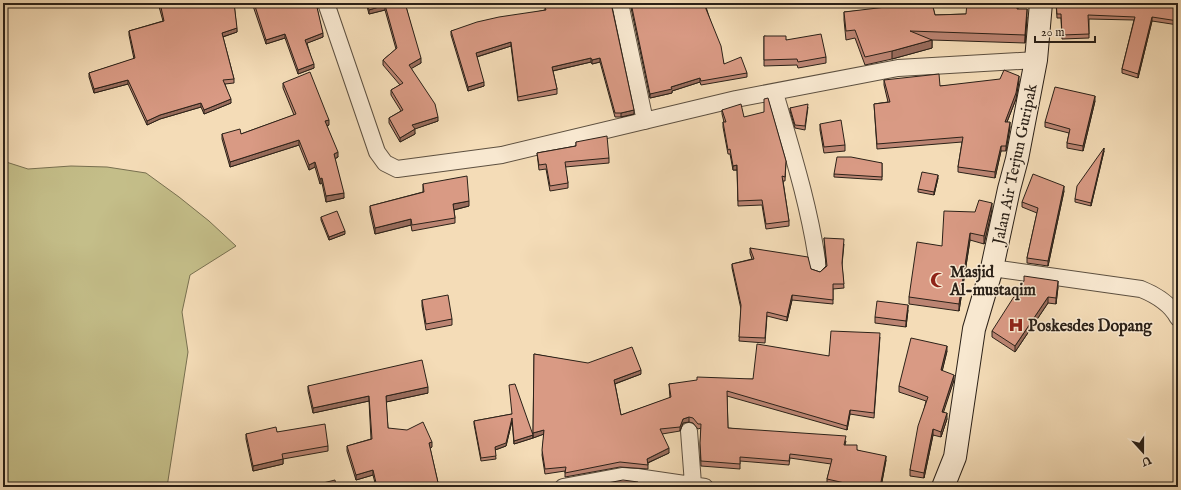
<svg xmlns="http://www.w3.org/2000/svg" width="1181" height="490" font-family="'IM FELL English',serif">
	<rect width="100%" height="100%" fill="#f4dcb7"/>
	<filter id="stains"><feTurbulence type="fractalNoise" baseFrequency=".005" numOctaves="4"/><feColorMatrix values="0 0 0 0 .2 0 0 0 0 .09 0 0 0 0 .02 0 0 0 .5 -.17"/></filter>
	<radialGradient id="worn" r=".72"><stop offset=".6" stop-color="#630" stop-opacity="0"/><stop offset="1" stop-color="#630" stop-opacity=".3"/></radialGradient>
	<path fill="#c4be89" stroke="#787050" d="M3,161L28,169L71,166L107,167L146,173L179,197L209,221L236,246L190,275L182,312L188,352L167,487H3Z"/>
	<g fill="none" stroke-linecap="round" stroke-linejoin="round">
		<g stroke="#5d5040" stroke-width="18">
			<path id="street" d="M326,3L377,152L385,163L397,169L502,155L736,99L898,68L1036,60
				M620,3L645,121
				M775,93C792,151 810,208 818,267
				M992,268L1141,289C1156,295 1170,303 1178,318
				M689,431L693,484
				M563,487L622,476L637,477L705,487"/>
		</g>
		<g stroke="#2b2118" stroke-width="24">
			<path id="secondary" d="M943,487L955,457L974,329L992,268L1009,189L1017,159L1036,60L1041,3"/>
		</g>
		<use href="#street" stroke="#f8e8d0" stroke-width="16"/>
		<use href="#secondary" stroke="#f8e8d0" stroke-width="22"/>
	</g>
	<path fill="#bb8472" stroke="#2b2118" d="M158,3H234L237,32L223,37L234,79V83L225,84L231,103L204,114L201,107L160,119L147,125L128,84L94,93L89,77V73L134,59L129,35V31L163,21Z
		M252,3H316L323,37L307,43L314,68L298,74L285,38L266,44Z
		M366,3H405L421,63L411,68L438,121L414,129L415,134L400,142L389,123V118L401,111L391,95V90L400,85L383,65V60L396,49L385,10L369,14Z
		M549,3H611L634,114L621,117H615L600,62L592,64L591,62L553,71L557,89V94L518,101L511,46L477,57L484,86L468,91L451,35V31L545,10V7L549,6Z
		M630,3H722L706,7L724,64L747,73V77L701,85L700,82L672,91V93L650,98Z
		M905,3H932L935,15L966,14L1019,3L1018,9L1027,17L1025,43L932,40V48L892,59L865,65L855,38L846,40L844,20V12L905,7Z
		M1056,3H1178V25L1152,21L1138,78L1122,73V69L1134,20L1089,19V38L1062,39L1061,18H1057Z
		M764,36L786,40L826,57V63L798,68L797,65L764,66Z
		M884,80L940,86L1019,81L1016,99L1007,122L1010,127L1006,151H1001L995,178L958,172V167L962,142L877,149L874,104L888,102L884,85Z
		M283,83L329,125L327,126L338,157L335,159L344,198L326,202L322,183L320,184L315,167L309,170L299,145L230,167L222,139V134H241L294,115L283,88Z
		M1095,101L1083,151L1067,148V143L1069,133L1045,127V122Z
		M808,107L805,130L795,128L790,111V108Z
		M722,110L744,117L786,161L785,181H783L789,221V226L766,229L762,205L738,206L737,170H733L730,154H728L723,127V122H724L722,114Z
		M820,124L845,145V151L824,153L820,130Z
		M576,142L609,158V163L565,167L568,183V188L550,191L546,169L539,170L537,153L576,146Z
		M1104,151L1091,206L1075,202V199Z
		M882,163V180L834,177V174Z
		M938,178L934,195L918,192V189Z
		M423,184L469,206L454,210L455,218V223L412,231L411,225L375,234L370,212V206L423,192Z
		M1064,191L1048,266L1027,263V258L1037,213L1022,207V202Z
		M992,210L984,244L970,240L959,311L909,304V297L942,246L975,212Z
		M321,217L345,234L329,240L321,220Z
		M824,238L844,244L842,265L844,288L833,289V304L792,300L787,321L767,316L765,343L739,341L741,309L732,268V264L752,259L750,253V248L820,272L826,266Z
		M1058,287L1056,304L1048,303L1015,352L992,337V331Z
		M422,300L452,319V325L426,330L422,306Z
		M908,310L906,327L875,323V317Z
		M880,337L874,418L850,414L847,430L727,396L728,428L846,441L845,445L857,450L886,460L881,487H844L827,483V479L831,464L790,458L789,465L740,461V469L701,466L700,447L701,428L698,429L693,423L689,422L683,423L680,431L662,434L669,453L648,463V469L620,467L565,477V471L545,474L542,455L544,434L533,438L534,354L641,374L615,384L621,415L670,398L669,384L753,379L829,356Z
		M947,351L942,371L954,380L943,412L947,419L941,437L933,435L924,478L910,476V470L926,401L899,392V386Z
		M308,386L428,393L386,402L388,428L432,447L430,448L439,487H376L373,475L356,480L347,451V446L371,439L369,401L313,413L308,391Z
		M512,414L533,438L514,444L512,421L506,446L495,450L496,459L481,461L474,424V421Z
		M277,432L328,446V451L283,459V464L253,471L246,439V434Z"/>
	<path fill="#986c5c" stroke="#2b2118" d="M707,3H722L704,8V4Z
		M385,5V10L369,14V10Z
		M1027,9V17L1025,43V35Z
		M1152,17V21L1138,78V74Z
		M237,28V32L222,37V33Z
		M323,33V37L305,44V40Z
		M285,34V38L266,44V40Z
		M932,40V48L892,59V51Z
		M511,42V46L476,57V53Z
		M421,58V63L409,70V65Z
		M591,58V62L552,71V67Z
		M600,58V62L592,64V60Z
		M314,64V68L298,74V70Z
		M1019,76V81L1016,99L1005,127V122Z
		M700,78V82L672,91V93L650,98V94L671,87Z
		M128,80V84L94,93V89Z
		M484,82V86L468,91V87Z
		M1095,96V101L1083,151V146Z
		M231,99V103L204,114V110Z
		M201,103V107L160,119L147,125V121L160,115Z
		M634,110V114L621,117V113Z
		M438,117V121L412,130V125Z
		M329,120V125L325,126V121Z
		M1010,122V127L1006,151V146Z
		M415,129V134L400,142V138Z
		M299,140V145L230,167V162Z
		M1001,146V151L995,178V172Z
		M1104,148V151L1091,206V203Z
		M338,152V157L334,159V154Z
		M315,162V167L309,170V165Z
		M737,165V170H733V166Z
		M938,175V178L934,195V192Z
		M322,178V183L320,184V179Z
		M1064,186V191L1048,266V261Z
		M344,193V198L326,202V196Z
		M469,201V206L453,210V204Z
		M992,203V210L984,244V236Z
		M411,219V225L375,234V228Z
		M345,231V234L329,240V237Z
		M970,233V240L959,311V304Z
		M1058,281V287L1056,304V298Z
		M792,295V300L787,321V317Z
		M1048,297V303L1015,352V346Z
		M908,305V310L906,327V321Z
		M947,346V351L941,376V370Z
		M641,370V374L614,384V380Z
		M954,375V380L942,417V412Z
		M428,387V393L386,402V396Z
		M369,396V401L313,413V408Z
		M850,410V414L847,430V426Z
		M947,413V419L941,437V432Z
		M689,417V422L683,423L680,431V427L683,419Z
		M512,418V421L506,446L495,450V447Z
		M933,429V435L924,478V473Z
		M544,430V434L533,438V433Z
		M533,435V438L514,444V441Z
		M432,442V447L429,449V443Z
		M669,448V453L647,463V459Z
		M886,456V460L881,487H880Z
		M283,459V464L253,471V466Z
		M373,470V475L356,480V475Z"/>
	<path fill="#d99a84" stroke="#2b2118" d="M160,3H234L237,28L222,33L234,79L223,80L231,99L204,110L201,103L160,115L147,121L128,80L94,89L89,73L135,58L129,31L164,21Z
		M254,3H316L323,33L305,40L314,64L298,70L285,34L266,40Z
		M367,3H405L421,58L409,65L435,104L438,117L412,125L415,129L400,138L389,118L403,110L391,90L403,83L383,60L397,48L385,5L369,10Z
		M550,3H611L634,110L621,113H615L600,58L592,60L591,58L552,67L557,89L518,97L511,42L476,53L484,82L468,87L451,31L477,22L499,17L546,10L545,7L550,6Z
		M631,3H707L704,4L721,46L724,64L741,57L747,73L701,81L700,78L671,87L672,89L650,94Z
		M906,3H932L935,15L966,14L967,3H1018L1017,9H1027L1025,35L910,31L932,40L892,51L865,57L855,30L846,31L844,12L886,7V6L907,7Z
		M1056,3H1178V21L1152,17L1138,74L1122,69L1135,17L1088,15L1089,34L1062,35L1061,14H1057Z
		M821,34L826,57L798,62L797,59L764,60V36H786V40Z
		M1004,70L1019,76L1016,93L1005,122H1010L1006,146H1001L995,172L958,167L963,137L877,144L874,104L890,102L884,80L939,74L940,86L1000,79Z
		M310,72L325,110L329,120L325,121L338,152L334,154L344,193L326,196L322,178L320,179L315,162L309,165L299,140L230,162L222,134L240,129L241,134L296,114L283,83Z
		M1055,87L1095,96L1083,146L1067,143L1070,129L1045,122Z
		M768,98L786,161L785,177L782,176L789,221L766,224L762,200L738,201L737,165L733,166L730,149L728,150L723,122H726L722,110L741,104L744,117L764,112V99Z
		M808,104L805,126L795,125L790,108Z
		M841,120L845,145L824,147L820,124Z
		M607,136L609,158L565,162L568,183L550,186L546,164L539,165L537,153L576,146V142Z
		M1104,148L1091,203L1075,199L1077,186Z
		M837,157H851L882,163V177L834,174Z
		M922,172L938,175L934,192L918,189Z
		M1033,174L1064,186L1048,261L1027,258L1038,208L1022,202Z
		M467,176L469,201L453,204L455,218L412,225L411,219L375,228L370,206L424,192L423,184Z
		M979,200L992,203L984,236L970,233L959,304L909,297L917,242L942,246L944,211L975,212Z
		M337,211L345,231L329,237L321,217Z
		M824,238L844,239L842,263L844,284H833V300L792,295L787,317L767,312L765,338L739,337L741,305L732,264L754,259L750,248L808,257L811,269L820,272L827,266Z
		M1024,276L1058,281L1056,298L1048,297L1015,346L992,331L1024,281Z
		M448,295L452,319L426,324L422,300Z
		M877,301L908,305L906,321L875,317Z
		M831,331L880,333L874,413L850,410L847,426L727,391L728,428L846,436L844,445H857V450L886,456L880,487H858V486L827,479L832,459L790,454L789,461L740,457V464L701,461L700,443L701,424H698L693,418L689,417L683,419L680,427L660,429L669,448L647,459L648,465L620,462L565,473L566,467L545,469L542,450L544,430L533,433L534,354L588,363L632,347L641,370L614,380L621,415L671,397L669,384L697,380V377L753,379L757,344L829,356Z
		M911,338L947,346L941,370L954,375L942,412L947,413L941,432L933,429L924,473L910,470L918,426L928,397L899,386Z
		M422,360L428,387L386,396L388,428L407,430L423,422L432,442L429,443L439,487H377L373,470L356,475L347,446L372,439L369,396L313,408L308,386Z
		M515,384L533,435L514,441L512,418L506,443L495,447L496,456L481,458L474,421L512,414L509,385Z
		M325,424L328,446L282,454L283,459L253,466L246,434L276,427L277,432Z
		M335,480L336,487H320L319,484Z
		M623,480L638,482V487H587Z
		M533,486V487H521Z"/>
	<defs>
		<g id="mosque-bare" transform="scale(1.2)"><path d="M3.5-4.9A6 6 0 1 0 3.5 4.9A5 5 0 1 1 3.5-4.9Z" fill="#8f2418" stroke="#f8e8d0" stroke-width="2.5" paint-order="stroke"/></g>
		<g id="hospital-bare" transform="scale(1.2)"><path d="M-5-5h3v3.5h4V-5h3V5h-3V1.5h-4V5h-3Z" fill="#8f2418" stroke="#f8e8d0" stroke-width="2.5" paint-order="stroke"/></g>
	</defs>
	<g fill-rule="evenodd">
		<use href="#mosque-bare" x="938" y="280"/>
		<use href="#hospital-bare" x="1016" y="325"/>
	</g>
	<g text-anchor="middle" stroke-width="3" stroke-linejoin="round" paint-order="stroke">
		<g font-size="16" fill="#2b2118" stroke="#f8e8d0">
			<text transform="translate(1014 164) rotate(-78)" y="6">Jalan Air Terjun Guripak</text>
		</g>
		<g font-size="16" font-weight="bold" fill="#2b2118" stroke="#f8e8d0" text-anchor="start">
			<text x="950" y="277">Masjid<tspan x="950" dy="18">Al-mustaqim</tspan></text>
			<text x="1028" y="331">Poskesdes Dopang</text>
		</g>
	</g>
	<rect width="1181" height="490" fill="none" stroke="#f4dcb7" stroke-width="16"/>
	<rect x="4" y="4" width="1173" height="482" fill="none" stroke="#2b2118" stroke-width="2"/>
	<rect x="8" y="8" width="1165" height="474" fill="none" stroke="#2b2118"/>
	<g transform="translate(1143 452) rotate(159)" stroke="#f8e8d0" stroke-width="3" paint-order="stroke">
	<path d="M0-3L7 15L0 10L-7 15Z" fill="#2b2118"/>
	<text y="-6" font-size="11" font-weight="bold" text-anchor="middle" fill="#2b2118">U</text>
	</g>
	<path d="M1035 36v6h60v-6" fill="none" stroke="#2b2118" stroke-width="2"/>
	<text x="1041" y="36" font-size="12" fill="#2b2118" stroke="#f8e8d0" stroke-width="3" paint-order="stroke">20 m</text>
	<rect width="100%" height="100%" filter="url(#stains)"/>
	<rect width="100%" height="100%" fill="url(#worn)"/>
</svg>
